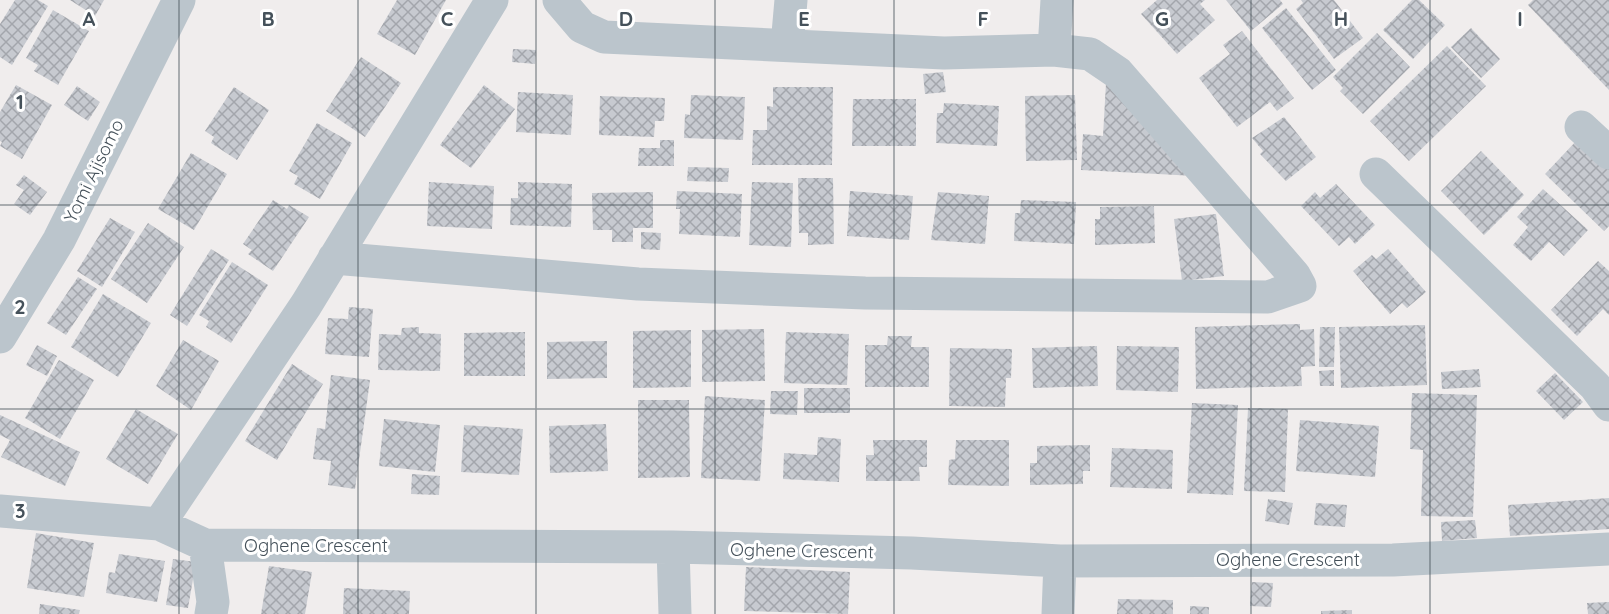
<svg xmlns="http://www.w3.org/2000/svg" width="1609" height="614" font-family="Quicksand,sans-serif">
	<defs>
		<pattern id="building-cross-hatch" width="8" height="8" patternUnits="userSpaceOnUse" patternTransform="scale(1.5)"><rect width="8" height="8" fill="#c7cad0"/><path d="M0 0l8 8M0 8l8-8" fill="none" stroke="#a3a6ac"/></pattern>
	</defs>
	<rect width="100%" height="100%" fill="#f0eded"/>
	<path fill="url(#building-cross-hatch)" d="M15,0H38L48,6L12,65L0,57V24Z
		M70,0H104L95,16Z
		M397,0H446L415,55L377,34Z
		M1157,0H1205L1200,4L1215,20L1177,54L1141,14Z
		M1226,0H1280L1283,4L1251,31Z
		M1301,0H1334L1363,38L1334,59L1296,9L1303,3Z
		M1412,0H1419L1445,25L1413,59L1383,30Z
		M1533,0H1609V90L1528,5Z
		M1286,8L1336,70L1312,90L1262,28Z
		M53,10L89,31L58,85L34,71L38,65L26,58Z
		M1471,28L1500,59L1481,78L1451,47Z
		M1242,31L1294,98L1277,111L1270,102L1237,127L1199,78L1230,54L1223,45Z
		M1377,33L1410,67L1363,114L1340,91L1343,88L1333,77Z
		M1447,46L1486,86L1409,161L1370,121Z
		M513,49L536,50L535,64L512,62Z
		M361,57L401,83L365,137L326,111Z
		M943,72L946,92L925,94L923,74Z
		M1106,83L1196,176L1081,170L1083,134L1103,136Z
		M16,85L52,105L22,159L0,146L2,142L0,141V112Z
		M484,85L515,109L471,168L440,145Z
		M77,86L100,102L88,121L64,105Z
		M234,87L269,110L237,160L211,143L214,137L205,131Z
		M773,87H833L832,165H752L753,130H767V106L773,107Z
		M518,92L573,95L571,135L516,132Z
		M691,95L745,97L743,140L684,138L685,114L690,115Z
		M1075,95L1077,160L1026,161L1025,96Z
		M600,96L665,98L664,121H655L654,137L599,135Z
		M853,99H916V146H852Z
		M944,103L999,106L997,146L936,143L937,113H943Z
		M1284,117L1316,157L1286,181L1260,154L1263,151L1252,138Z
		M317,123L352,143L320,199L294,184L298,176L289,171Z
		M1579,138L1609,166V226L1604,231L1545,174Z
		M660,140H674V166H638L639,148H660Z
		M1481,151L1524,195L1484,235L1441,191Z
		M191,153L227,174L194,230L158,209Z
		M688,167L729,168L728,182L687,181Z
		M24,175L47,192L30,215L14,204L24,190L16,185Z
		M798,178H833L834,244L808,245V233H799Z
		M429,182L494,186L492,229L427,226Z
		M518,182L572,184L571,227L510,225L511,198H518Z
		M752,182L793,183L791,247L749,245Z
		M1336,184L1375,225L1355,244L1349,237L1339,246L1301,206L1315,192L1320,198Z
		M1543,189L1588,230L1564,256L1549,242L1531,261L1513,245L1528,227L1517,217Z
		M677,191L742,194L740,237L679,234L680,209H676Z
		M850,191L913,196L909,240L847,236Z
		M653,192V228H633V242H612V230H593L592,193Z
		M938,192L989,196L985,244L931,240Z
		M273,200L287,209L289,205L309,217L273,271L248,254L252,250L243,244Z
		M1021,200L1076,202L1074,244L1014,241L1015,213H1020Z
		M1154,206L1155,243L1095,245V219H1100V207Z
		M1216,214L1224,276L1182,281L1174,219Z
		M110,218L135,232L102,287L77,271Z
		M148,223L184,247L147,303L111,279Z
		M641,232L661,233L660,250L641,249Z
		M211,249L229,260L187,326L170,315Z
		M1388,249L1426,292L1407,308L1402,303L1390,314L1353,271L1372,255L1376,259Z
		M1598,261L1609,271V315L1603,309L1577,336L1551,310Z
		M232,262L268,285L231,343L206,327L209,321L199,315Z
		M78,277L97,289L66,335L47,323Z
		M103,294L151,323L118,377L71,347Z
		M349,307L373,309L369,357L325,354L328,318L348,319Z
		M1300,324V330L1314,329L1315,366L1301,367L1302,386L1196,389L1195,327Z
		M1425,325L1427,385L1341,388L1339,327Z
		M419,327V333L441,334L440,371L378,370L379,334L401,335L402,328Z
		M1320,327H1335L1334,367H1319Z
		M764,329L765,381L702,382V330Z
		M691,330V387L633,388V331Z
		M525,332V376H464V333Z
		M786,332L849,334L847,385L784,383Z
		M888,336H912L911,347H929V387H865V345H887Z
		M183,340L219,361L191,410L156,386Z
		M607,341V378L547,379V342Z
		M37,345L57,356L47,376L26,365Z
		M1097,346L1098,386L1033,388L1032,348Z
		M1117,346L1179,347L1178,392L1116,390Z
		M950,348L1012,349L1011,378H1006L1005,407L949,406Z
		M59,360L94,380L60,439L25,418Z
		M292,364L323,384L277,460L245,441Z
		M1479,369L1481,387L1442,389L1441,372Z
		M1334,370V386H1320L1319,371Z
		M1555,373L1583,402L1564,420L1536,391Z
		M331,375L370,380L355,489L328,485L331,461L313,459L317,428L325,429Z
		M804,388H850V413H804Z
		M771,391H798L797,415L770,414Z
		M1412,393L1477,395L1473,517L1421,516L1423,450L1410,449Z
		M705,396L765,400L760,481L701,478Z
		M638,400H689L690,477L638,478Z
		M1192,403L1238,405L1233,495L1187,493Z
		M1248,408L1288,409L1285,492L1244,491Z
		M136,409L178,434L148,484L106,459Z
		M0,415L80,452L65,486L1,457L10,440L0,435Z
		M384,419L440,425L435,472L379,466Z
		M1300,420L1379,426L1375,477L1296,471Z
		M606,424L608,471L550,473L549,426Z
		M464,425L523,429L519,475L461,472Z
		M818,437L841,439L839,482L783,479L784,453L817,455Z
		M873,440H927V467H919L920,481H866V455H874Z
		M956,440H1009V486L948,485L949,460L955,459Z
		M1090,445V471H1083V484L1030,485V463H1037V446Z
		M1112,448L1173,450L1172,489L1110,487Z
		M412,474L440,476L439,495L411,494Z
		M1609,498V529L1510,536L1508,505Z
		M1268,499L1293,503L1289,525L1265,521Z
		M1316,503L1347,505L1345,527L1314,525Z
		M1475,520L1477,538L1442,541L1441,522Z
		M36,533L94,543L84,597L27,588Z
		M119,554L165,561L157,602L106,593L109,572L115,573Z
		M173,559L196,562L188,608L166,605Z
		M269,566L312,572L305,614H261Z
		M746,567L850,572L848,614L744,611Z
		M1252,582L1273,583L1271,607L1250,606Z
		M344,588L410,591L409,614H343Z
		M1118,599L1173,600V614H1117Z
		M1609,602V614H1588L1587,603Z
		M40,604L80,610L79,614H39Z
		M1190,606L1209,607V614H1190Z
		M1352,610V614H1321V611Z"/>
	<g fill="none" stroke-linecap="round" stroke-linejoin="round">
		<path stroke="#bbc5cc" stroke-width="33" d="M787,45L791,0
			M1054,50L1057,0
			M1581,127L1609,153
			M1376,174L1595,386L1609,405
			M334,258L638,284L865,293L1268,297L1300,286L1294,275L1118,73L1090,54L1054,50L944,53L604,37L582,27L559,0
			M0,337L59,240L179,0
			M0,511L159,524L205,545L673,547L912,553L1060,561L1393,560L1609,549
			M159,524L306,305L492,0
			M205,545L213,602L211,614
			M673,547L675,614
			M1058,614L1060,561"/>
	</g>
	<path fill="none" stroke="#45515a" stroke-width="1.5" stroke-opacity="0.55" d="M179,0V614M358,0V614M536,0V614M715,0V614M894,0V614M1073,0V614M1251,0V614M1430,0V614M0,205H1609M0,409H1609"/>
	<g text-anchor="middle" stroke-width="6" stroke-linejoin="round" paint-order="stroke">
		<g font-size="18" fill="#45515a" stroke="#fff">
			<text transform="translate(94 171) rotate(-64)" y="6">Yomi Ajisomo</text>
			<text x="316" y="552">Oghene Crescent</text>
			<text transform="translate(802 551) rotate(1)" y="6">Oghene Crescent</text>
			<text x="1288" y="566">Oghene Crescent</text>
		</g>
	</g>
	<g font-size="20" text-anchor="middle" font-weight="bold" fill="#45515a" stroke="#fff" stroke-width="6" stroke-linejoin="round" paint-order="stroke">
		<text x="89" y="26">A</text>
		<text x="268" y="26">B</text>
		<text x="447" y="26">C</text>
		<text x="626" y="26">D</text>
		<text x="804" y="26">E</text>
		<text x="983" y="26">F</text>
		<text x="1162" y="26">G</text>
		<text x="1341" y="26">H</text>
		<text x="1520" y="26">I</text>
		<text x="20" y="109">1</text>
		<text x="20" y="314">2</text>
		<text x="20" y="518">3</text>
	</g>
</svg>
